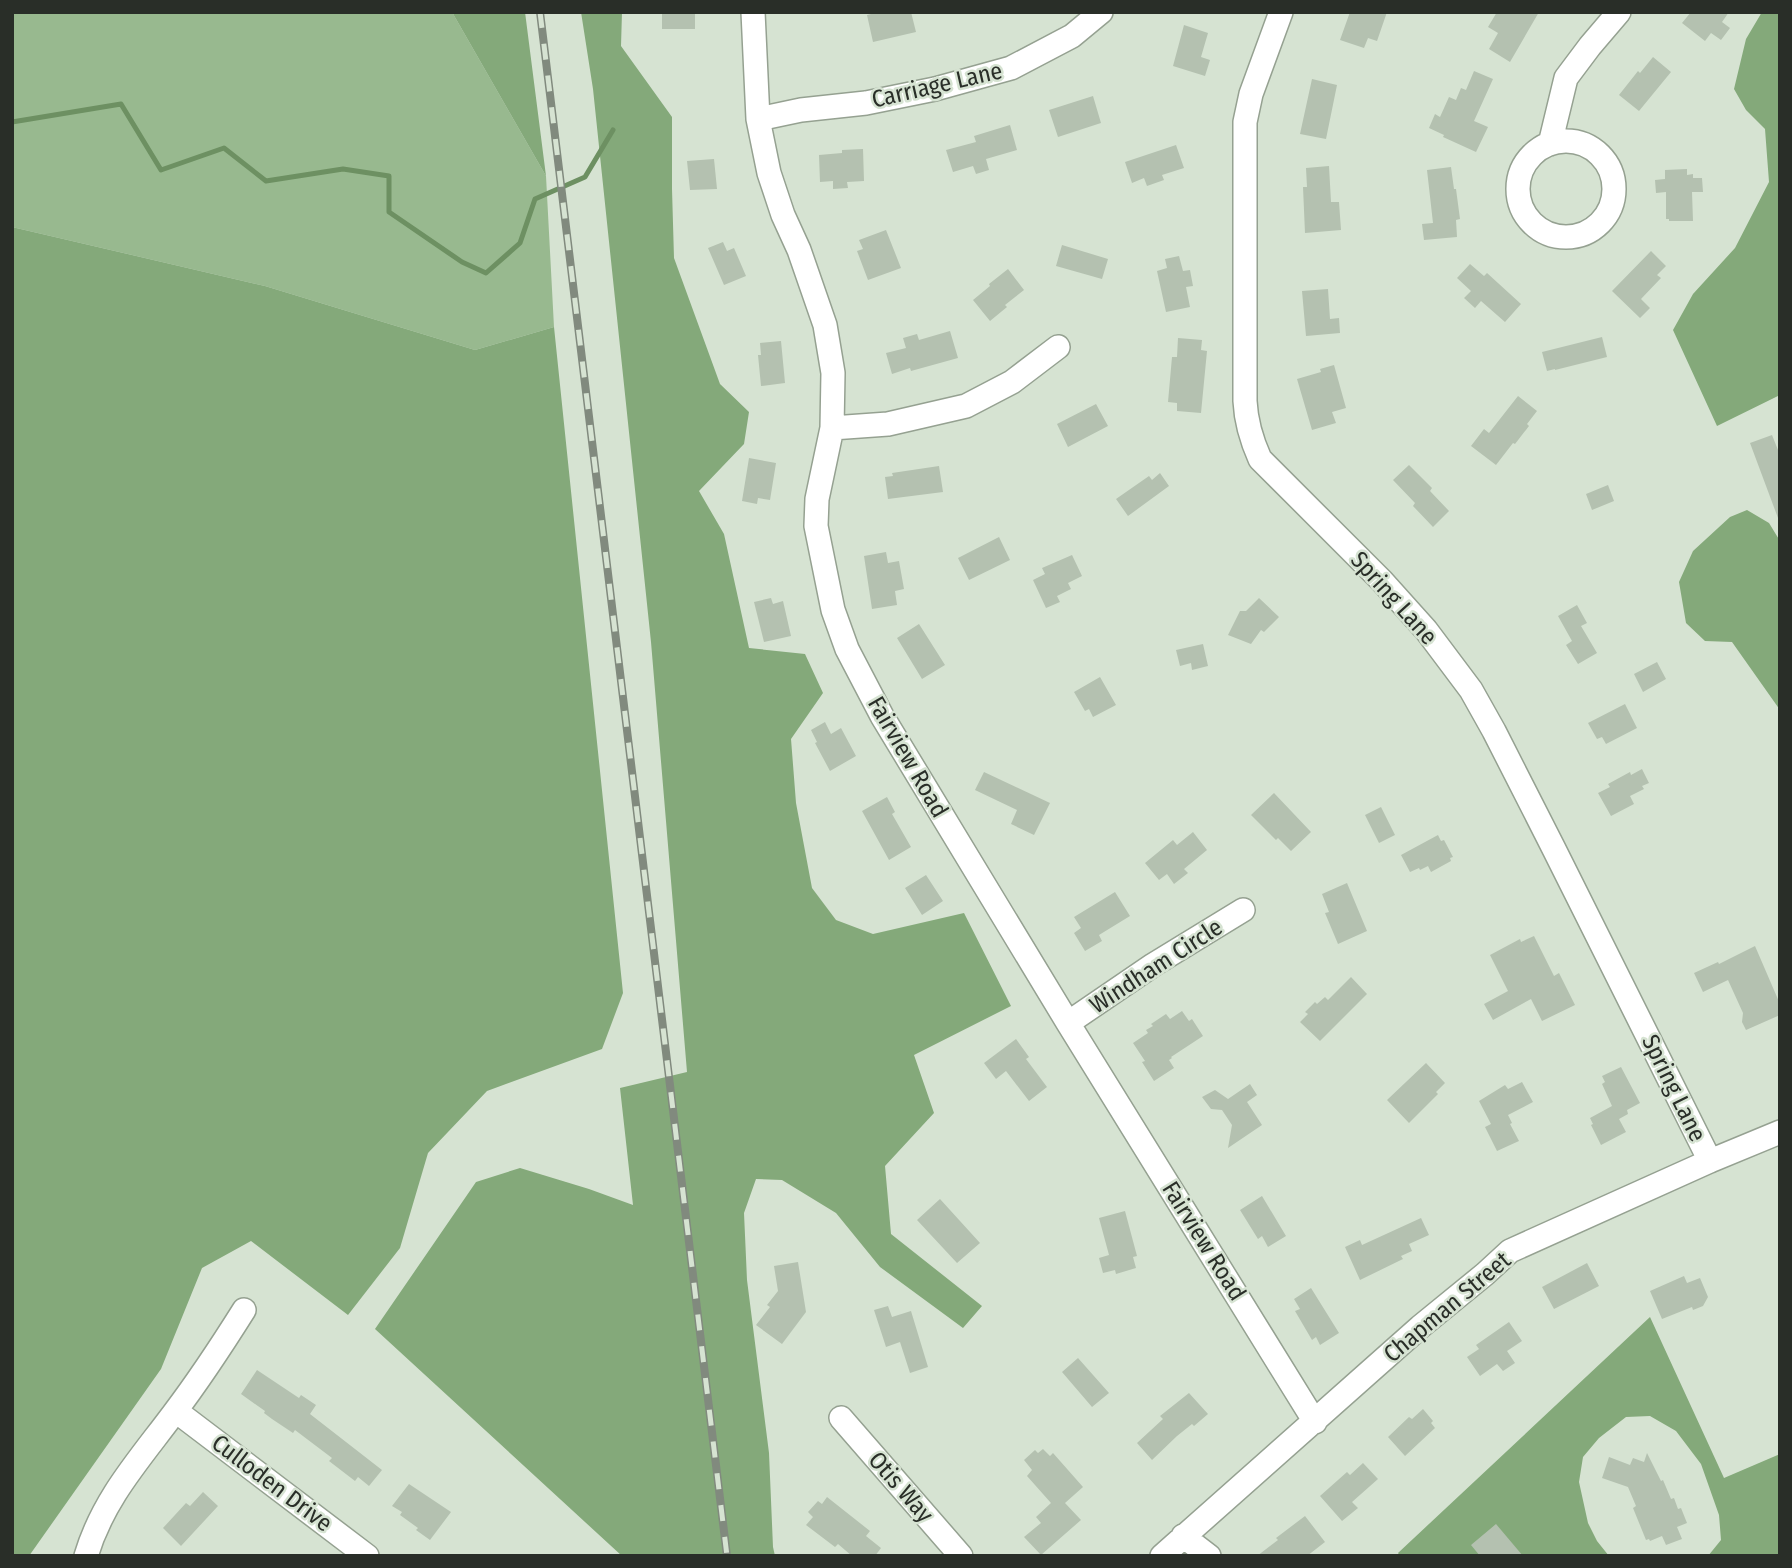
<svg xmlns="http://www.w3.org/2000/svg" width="1792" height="1568" font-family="'Fira Sans Condensed',sans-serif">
	<rect width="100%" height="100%" fill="#d6e3d2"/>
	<path fill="#98b98f" d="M12,12H452L546,176L554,327L475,350L265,286L12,227Z"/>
	<path fill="#84a97a" d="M452,12H525L546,176Z
		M581,12H622L621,46L672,117V189L674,258L720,384L749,412L744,444L699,491L724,534L749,648L805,654L823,693L791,739L796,803L812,888L836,920L873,934L964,913L1011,1006L914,1055L934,1113L885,1166L891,1234L982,1306L963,1328L880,1267L836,1213L782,1180L756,1179L744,1213L747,1280L769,1453L773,1547L775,1556H622L375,1329L476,1182L520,1168L589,1189L633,1205L620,1088L687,1072L651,642L593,89Z
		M1762,12H1780V395L1717,426L1673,330L1693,294L1735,248L1769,182L1765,129L1746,110L1734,89L1746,39Z
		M12,227L265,286L475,350L554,327L623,993L602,1049L487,1091L428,1153L400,1248L348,1315L251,1241L202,1268L161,1369L29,1556H12Z
		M1747,510L1769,523L1780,541V710L1732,642L1705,641L1686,623L1679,582L1693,551L1730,517Z
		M1650,1317L1724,1478L1780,1454V1556H1708L1721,1540L1719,1515L1701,1464L1676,1431L1650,1416L1626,1417L1599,1438L1583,1457L1579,1482L1588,1523L1597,1541L1609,1556H1400L1398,1553Z"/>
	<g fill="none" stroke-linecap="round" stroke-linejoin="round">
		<path stroke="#6d9062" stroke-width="5" d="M12,122L121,104L161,170L224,148L266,181L343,169L389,176V212L462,262L486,273L520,243L535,199L585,177L613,130"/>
	</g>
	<path fill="#b4c1b0" d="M662,12H695V29H662Z
		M879,12H911L916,32L873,42L867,15Z
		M1350,12H1387L1377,41L1368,38L1364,48L1340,40Z
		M1497,12H1539L1510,62L1489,49L1498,33L1488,27Z
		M1691,12H1729L1722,22L1730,28L1721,40L1711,33L1705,41L1682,23Z
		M1184,25L1208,33L1201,57L1210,60L1205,76L1173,66Z
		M1653,57L1671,72L1639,111L1619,95L1638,71L1640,73Z
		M1474,71L1493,79L1474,121L1488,127L1476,152L1443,137L1444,135L1429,128L1435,114L1440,117L1449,97L1456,100L1461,88L1466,90Z
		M1312,79L1337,85L1326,139L1300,134Z
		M1093,96L1101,123L1058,137L1049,110Z
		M1010,125L1017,150L986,159L989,170L976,174L973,166L953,172L946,150L976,142L974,136Z
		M1176,145L1184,168L1162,175L1164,180L1147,186L1144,178L1132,183L1125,162Z
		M863,149L864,181L847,182L848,188L833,189V181L820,182L819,155L842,153V150Z
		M714,159L717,189L690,190L687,161Z
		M1329,166L1331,202H1339L1341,230L1305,233L1303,187H1307L1306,168Z
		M1451,167L1454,189H1456L1460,219L1456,220L1457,237L1424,240L1422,224L1433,223L1427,170Z
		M1687,169V175L1693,174V178H1702L1703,192H1692L1693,221H1669V219H1666V192L1656,193L1655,180L1665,179V170Z
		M886,230L901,268L868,280L857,251L863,249L859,240Z
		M723,242L727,251L734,248L746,276L724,285L708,248Z
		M1062,245L1108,259L1102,279L1056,266Z
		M1651,251L1666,266L1657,275L1661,278L1641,299L1650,308L1640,318L1612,291Z
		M1179,256L1183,271L1190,270L1193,286L1186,287L1190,307L1166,312L1157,271L1167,268L1165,259Z
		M1470,264L1484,276L1487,273L1521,304L1505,322L1481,301L1475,308L1464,298L1471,291L1457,278Z
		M1008,269L1024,290L1005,305L1007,307L990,321L973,300L990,286L989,284Z
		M1328,289L1330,319L1339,318L1340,333L1306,336L1302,291Z
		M950,331L958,358L911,371L910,368L892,374L886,353L906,348L903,338L917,334L919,340Z
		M1602,337L1607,357L1555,370V369L1547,371L1542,352Z
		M1178,338L1202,340L1201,350L1207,351L1201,413L1177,411V403L1168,402L1172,357H1177Z
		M781,341L785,383L761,386L758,355H761L760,343Z
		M1334,365L1346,408L1332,412L1336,423L1312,430L1297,379L1321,372L1320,369Z
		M1518,396L1537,411L1527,424L1529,426L1515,444L1513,443L1496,465L1471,446L1484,429L1489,433Z
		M1096,404L1108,426L1068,447L1057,424Z
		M1772,435L1780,455V518H1778L1750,443Z
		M749,458L776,463L770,500L758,498L757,504L742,501Z
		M1409,465L1432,488L1430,491L1449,511L1433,527L1413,506L1415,503L1393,480Z
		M939,466L943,492L888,499L885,477L893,476L892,473Z
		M1160,473L1169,486L1128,516L1116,499L1149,476L1152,480Z
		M1608,485L1614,501L1592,510L1586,494Z
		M999,537L1010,560L969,580L958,558Z
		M886,552L888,563L899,561L904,589L895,591L897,605L872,609L864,556Z
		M1072,555L1082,576L1068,583L1071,589L1057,596L1060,602L1046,608L1033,580L1045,574L1042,568Z
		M771,598L773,604L783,601L791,636L764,642L754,602Z
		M1259,598L1279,617L1264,632L1261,630L1251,644L1228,635L1240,611H1246Z
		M1577,605L1587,623L1581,626L1597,653L1578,664L1566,645L1572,641L1558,616Z
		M919,624L945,665L922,679L897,638Z
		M1203,644L1208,666L1192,670L1191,663L1180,666L1176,650Z
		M1657,662L1666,679L1643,692L1634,674Z
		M1100,677L1116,705L1093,717L1089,709L1085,711L1074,692Z
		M1625,704L1637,728L1606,744L1602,737L1597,739L1588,723Z
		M825,722L831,734L841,728L856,756L830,771L815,743L817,742L811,730Z
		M1642,769L1649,783L1642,786L1644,789L1630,796L1634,804L1611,816L1598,793L1610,787L1608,784L1630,772L1631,775Z
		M984,772L1050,803L1034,835L1011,824L1017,810L975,790Z
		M1274,793L1311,832L1291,851L1278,838L1276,840L1251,815Z
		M887,797L895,812L892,814L911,847L889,860L862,811Z
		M1381,807L1395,835L1379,843L1365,815Z
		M1193,832L1207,850L1184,869L1188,873L1174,884L1167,874L1159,880L1145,863L1173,840L1177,845Z
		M1438,835L1441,841L1444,840L1453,857L1450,858L1451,861L1431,872L1428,866L1420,870L1419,868L1410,872L1401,855Z
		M926,875L943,901L922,915L905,888Z
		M1347,883L1367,931L1338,944L1325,913L1329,912L1322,894Z
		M1115,892L1130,916L1099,935L1102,941L1085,951L1074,933L1081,928L1074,917Z
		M1534,936L1554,976L1559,973L1575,1005L1542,1021L1531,999L1493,1020L1484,1004L1508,991L1490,955L1520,939L1521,942Z
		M1755,946L1780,1004V1015L1746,1030L1742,1022L1743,1013L1728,980L1703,992L1694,973L1718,962L1719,964Z
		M1351,977L1367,994L1320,1041L1300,1022L1308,1014L1305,1012L1315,1002L1317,1004L1325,997L1328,1000Z
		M1182,1011L1189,1021L1192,1019L1203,1036L1171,1057L1172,1058L1169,1060L1174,1068L1154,1081L1142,1062L1145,1061L1133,1043L1148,1033L1146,1030L1153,1026L1151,1024L1166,1014L1170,1019Z
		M1016,1039L1029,1057L1026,1059L1047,1087L1029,1101L1006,1071L996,1079L984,1063Z
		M1426,1063L1445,1083L1436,1092L1438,1094L1409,1123L1387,1100Z
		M1621,1067L1640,1103L1627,1110L1628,1114L1619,1119L1626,1132L1601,1145L1591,1125L1593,1124L1590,1118L1612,1106L1602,1084L1605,1082L1602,1076Z
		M1522,1082L1533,1102L1508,1115L1512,1123L1510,1124L1519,1141L1497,1151L1485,1127L1491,1124L1479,1101L1505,1085L1508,1089Z
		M1250,1084L1257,1095L1247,1102L1262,1125L1228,1148L1232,1125L1222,1110L1211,1109L1202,1097L1215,1090L1228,1099Z
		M1262,1196L1286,1236L1268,1247L1262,1236L1258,1239L1240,1210Z
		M940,1199L980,1243L957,1263L917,1220Z
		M1125,1211L1137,1256L1133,1257L1136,1268L1116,1274L1115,1270L1103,1273L1099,1258L1109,1255L1099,1218Z
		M1421,1218L1429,1235L1409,1244L1412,1251L1401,1256L1403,1259L1360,1280L1345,1247L1360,1240L1362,1245Z
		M798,1262L806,1312L782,1344L756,1325L770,1307L767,1305L778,1291L774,1266Z
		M1587,1263L1599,1286L1554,1309L1542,1287Z
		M1684,1276L1687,1283L1700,1278L1708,1297L1703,1306L1693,1310L1692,1307L1662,1319L1650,1291Z
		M1311,1288L1339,1333L1320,1345L1316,1337L1312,1340L1295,1311L1300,1309L1294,1299Z
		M888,1306L892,1317L911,1311L928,1367L910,1373L900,1342L886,1347L874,1310Z
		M1509,1322L1522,1341L1507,1351L1515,1363L1503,1371L1497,1364L1480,1376L1467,1357L1479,1349L1476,1345Z
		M1078,1358L1109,1393L1092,1407L1062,1372Z
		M257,1370L299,1398L301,1395L316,1405L310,1414L382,1470L369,1486L358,1477L355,1481L329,1461L332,1458L295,1430L293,1433L272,1419L264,1413L265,1411L241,1394Z
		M1189,1393L1208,1414L1194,1426L1192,1424L1177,1436L1152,1460L1137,1443L1163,1419L1160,1416Z
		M1423,1409L1433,1421L1431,1423L1435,1428L1405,1456L1388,1437L1409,1417L1412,1419Z
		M1043,1449L1050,1456L1053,1453L1083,1487L1065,1503L1081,1520L1041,1555L1024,1537L1041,1523L1036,1517L1051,1503L1027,1476L1032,1470L1024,1460L1035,1450L1038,1453Z
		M1647,1453L1661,1481L1663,1480L1671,1499L1674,1498L1678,1509L1681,1508L1687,1523L1677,1527L1682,1539L1666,1545L1662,1536L1650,1541L1649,1539L1646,1540L1633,1508L1636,1506L1628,1487L1602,1478L1609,1457L1630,1465L1633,1458L1644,1462Z
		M1363,1463L1378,1479L1352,1502L1358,1508L1342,1521L1320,1496L1347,1472L1350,1475Z
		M409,1484L451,1512L430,1540L416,1530L418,1528L400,1515L402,1512L392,1506Z
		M203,1492L218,1506L181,1546L163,1528L186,1503L190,1506Z
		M827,1497L870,1531L866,1536L881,1548L875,1556H852L838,1544L835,1547L806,1525L813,1517L808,1512L818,1501L822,1504Z
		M1305,1516L1325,1542L1307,1556H1257L1278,1540L1276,1538Z
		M1496,1524L1523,1556H1480L1471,1545Z"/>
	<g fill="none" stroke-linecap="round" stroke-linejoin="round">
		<g stroke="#95a191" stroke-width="26">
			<path id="minor" d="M753,12L758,119L769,173L783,215L799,250L825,325L833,373L832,428L817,499L816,526L833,610L847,649L882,716L1068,1023L1315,1422
				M1281,12L1251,94L1245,122V401C1246,422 1251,439 1260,459L1382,581L1426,630L1471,690L1494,731L1554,849L1710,1161
				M758,119L801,110L866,103L935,89L1011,68L1072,36L1101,12
				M1518 189a48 48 0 1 1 96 0a48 48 0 1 1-96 0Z
				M1550,144L1566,78L1590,46L1619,12
				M832,428L888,424L966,406L1012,382L1058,347
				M1068,1023L1153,965L1243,910
				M176,1411L367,1556
				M841,1418L961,1556
				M1183,1536L1209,1556
				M86,1556C103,1499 139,1460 174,1413C199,1380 222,1345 244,1310
				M1162,1556L1420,1327L1485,1274L1510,1251L1710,1161L1780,1132"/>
		</g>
		<use href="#minor" stroke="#fff" stroke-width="23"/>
		<g stroke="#818a7e" stroke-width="8">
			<path id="rail" d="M540,12L727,1556"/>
		</g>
		<use href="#rail" stroke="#d6e3d2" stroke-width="5" stroke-dasharray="16" stroke-linecap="butt"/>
	</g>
	<g text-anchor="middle" stroke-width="5" stroke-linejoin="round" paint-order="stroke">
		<g font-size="24" fill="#292e28" stroke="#d6e3d2">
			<text transform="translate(937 85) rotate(-13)" y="8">Carriage Lane</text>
			<text transform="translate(1394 598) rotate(48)" y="8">Spring Lane</text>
			<text transform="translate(908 757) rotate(60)" y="8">Fairview Road</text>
			<text transform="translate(1156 966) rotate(-33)" y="8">Windham Circle</text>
			<text transform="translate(1674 1088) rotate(64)" y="8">Spring Lane</text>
			<text transform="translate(1204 1241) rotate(58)" y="8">Fairview Road</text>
			<text transform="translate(1447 1307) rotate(-40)" y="8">Chapman Street</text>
			<text transform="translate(272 1483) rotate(37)" y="8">Culloden Drive</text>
			<text transform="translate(901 1487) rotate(49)" y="8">Otis Way</text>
		</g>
	</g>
	<rect width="1792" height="1568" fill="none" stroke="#292e28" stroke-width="28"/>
</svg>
